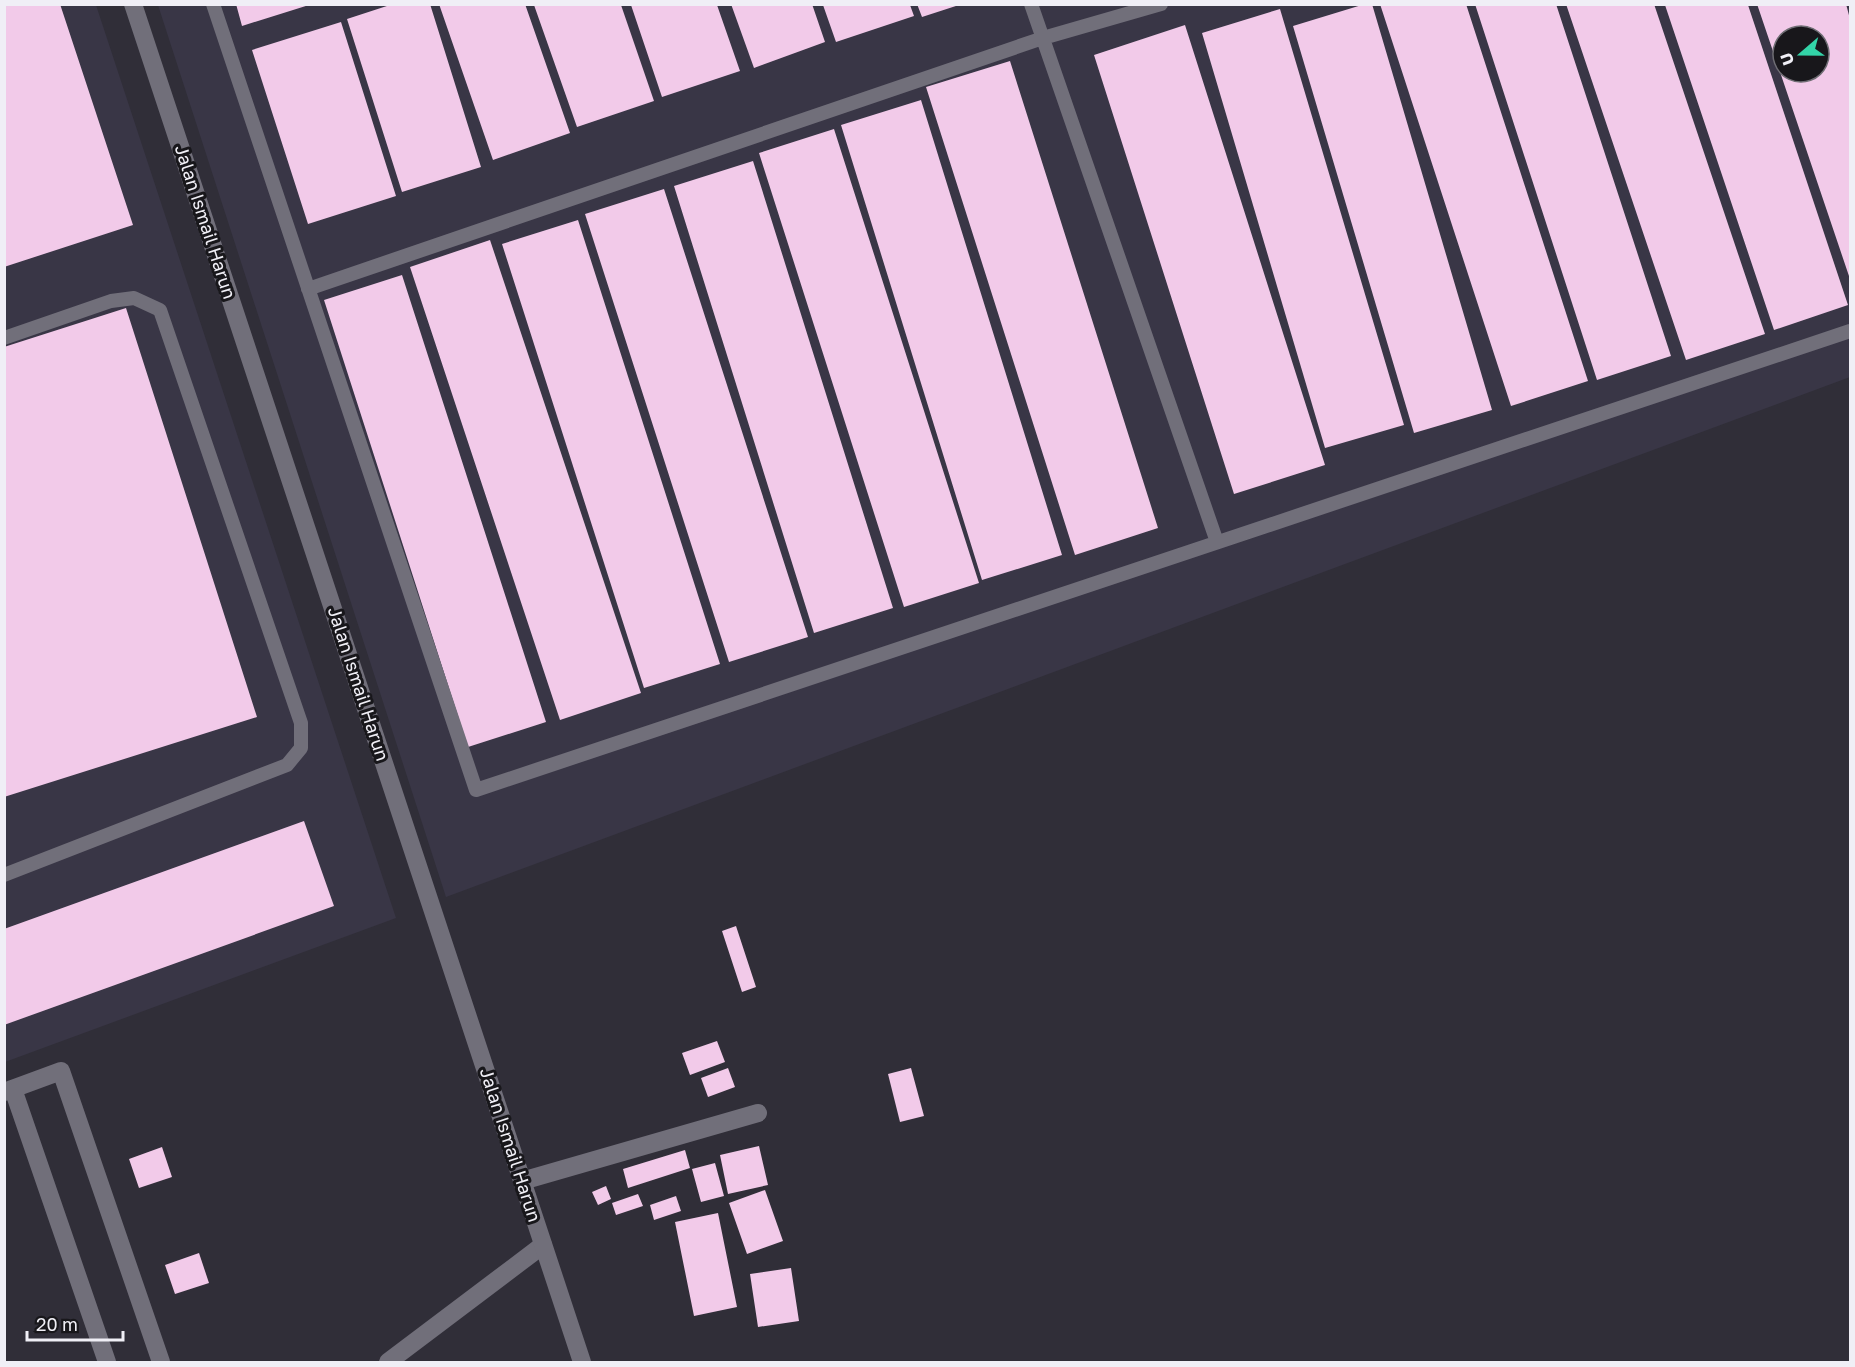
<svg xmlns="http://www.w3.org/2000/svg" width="1855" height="1367" font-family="'Golos Text',sans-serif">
	<rect width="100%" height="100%" fill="#302e38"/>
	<path fill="#393646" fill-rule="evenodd" d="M5,5H96L396,918L5,1062Z
		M158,5H1850V377L446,897ZM1783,36H1819V72H1783Z"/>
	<path fill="#f2cae9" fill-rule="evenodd" d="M4,4H60L133,225L4,267Z
		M236,4H309V5L242,26Z
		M393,4H430L481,167L402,192L347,19Z
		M439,4H525L570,133L493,160Z
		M731,4H812L825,42L754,68Z
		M917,4H959V5L922,17Z
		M1365,4H1372L1492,410L1414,433L1293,26Z
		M1380,4H1466L1588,381L1511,406Z
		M1475,4H1556L1671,356L1597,380Z
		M1566,4H1654L1765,334L1686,360Z
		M1757,4H1846L1850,19V279ZM1783,36H1819V72H1783Z
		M534,5H621L654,101L577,127Z
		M631,5H717L740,71L662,97Z
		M823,5H910L914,16L836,42Z
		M1665,5H1748L1848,305L1774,330Z
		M1280,9L1404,425L1325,448L1202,33Z
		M341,22L396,196L308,224L252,50Z
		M1185,25L1325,465L1234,494L1094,55Z
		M1010,61L1158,528L1075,555L926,87Z
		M921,100L1062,555L982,580L841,125Z
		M834,129L979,583L904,607L759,153Z
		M753,161L893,608L814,633L674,186Z
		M664,189L808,637L729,662L585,214Z
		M578,220L720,664L644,688L502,244Z
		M490,240L641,693L560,720L410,267Z
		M402,275L546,722L468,747L324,300Z
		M126,308L257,717L4,797V347Z
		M304,821L334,906L4,1025V929Z
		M736,926L756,987L742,992L722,931Z
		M717,1041L725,1062L690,1075L682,1053Z
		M728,1068L735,1087L708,1097L701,1078Z
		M911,1068L924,1116L900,1122L888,1074Z
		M759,1146L768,1185L728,1194L720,1155Z
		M162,1147L172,1177L139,1188L129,1159Z
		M685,1150L690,1168L628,1188L623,1169Z
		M715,1163L724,1196L701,1202L692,1169Z
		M606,1186L611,1199L598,1205L592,1192Z
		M765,1190L783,1241L747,1254L729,1203Z
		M638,1194L643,1206L616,1215L612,1203Z
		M676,1196L681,1211L654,1220L650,1205Z
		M718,1213L737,1307L694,1316L675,1222Z
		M199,1253L209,1283L175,1294L165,1265Z
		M791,1268L799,1321L758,1327L750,1274Z"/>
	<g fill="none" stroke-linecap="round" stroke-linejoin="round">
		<path stroke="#716f7a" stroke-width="14" d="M213,4L476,790L1850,331
			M1031,4L1217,542
			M308,289L1043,38L1161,4
			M4,338L111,301L134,298L160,310L301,723V748L287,765L4,875"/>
		<path stroke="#716f7a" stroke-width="18" d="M13,1089L107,1362
			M4,1092L61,1071L161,1362
			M522,1181L758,1113
			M388,1362L543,1245"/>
		<path stroke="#716f7a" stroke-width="18" d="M133,4L582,1362"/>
	</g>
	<g text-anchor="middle" stroke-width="6" stroke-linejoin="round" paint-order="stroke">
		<g font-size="18" fill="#f0eff6" stroke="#18171b">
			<text transform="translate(205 222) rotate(72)" y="6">Jalan Ismail Harun</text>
			<text transform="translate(358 684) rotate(72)" y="6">Jalan Ismail Harun</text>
			<text transform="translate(510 1145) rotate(72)" y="6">Jalan Ismail Harun</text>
		</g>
	</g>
	<rect width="1855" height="1367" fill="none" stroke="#f0eff6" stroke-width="12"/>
	<g transform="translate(1801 54) rotate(250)"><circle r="28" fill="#18171b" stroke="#6e6d73" stroke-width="1.5"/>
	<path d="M0-4.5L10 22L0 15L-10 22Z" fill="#33d4a8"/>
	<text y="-9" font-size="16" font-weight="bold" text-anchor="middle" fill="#f0eff6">U</text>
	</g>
	<path d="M27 1331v9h96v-9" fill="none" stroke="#f0eff6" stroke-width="3"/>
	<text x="36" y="1331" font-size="18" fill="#f0eff6" stroke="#18171b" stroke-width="4.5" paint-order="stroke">20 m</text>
</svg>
